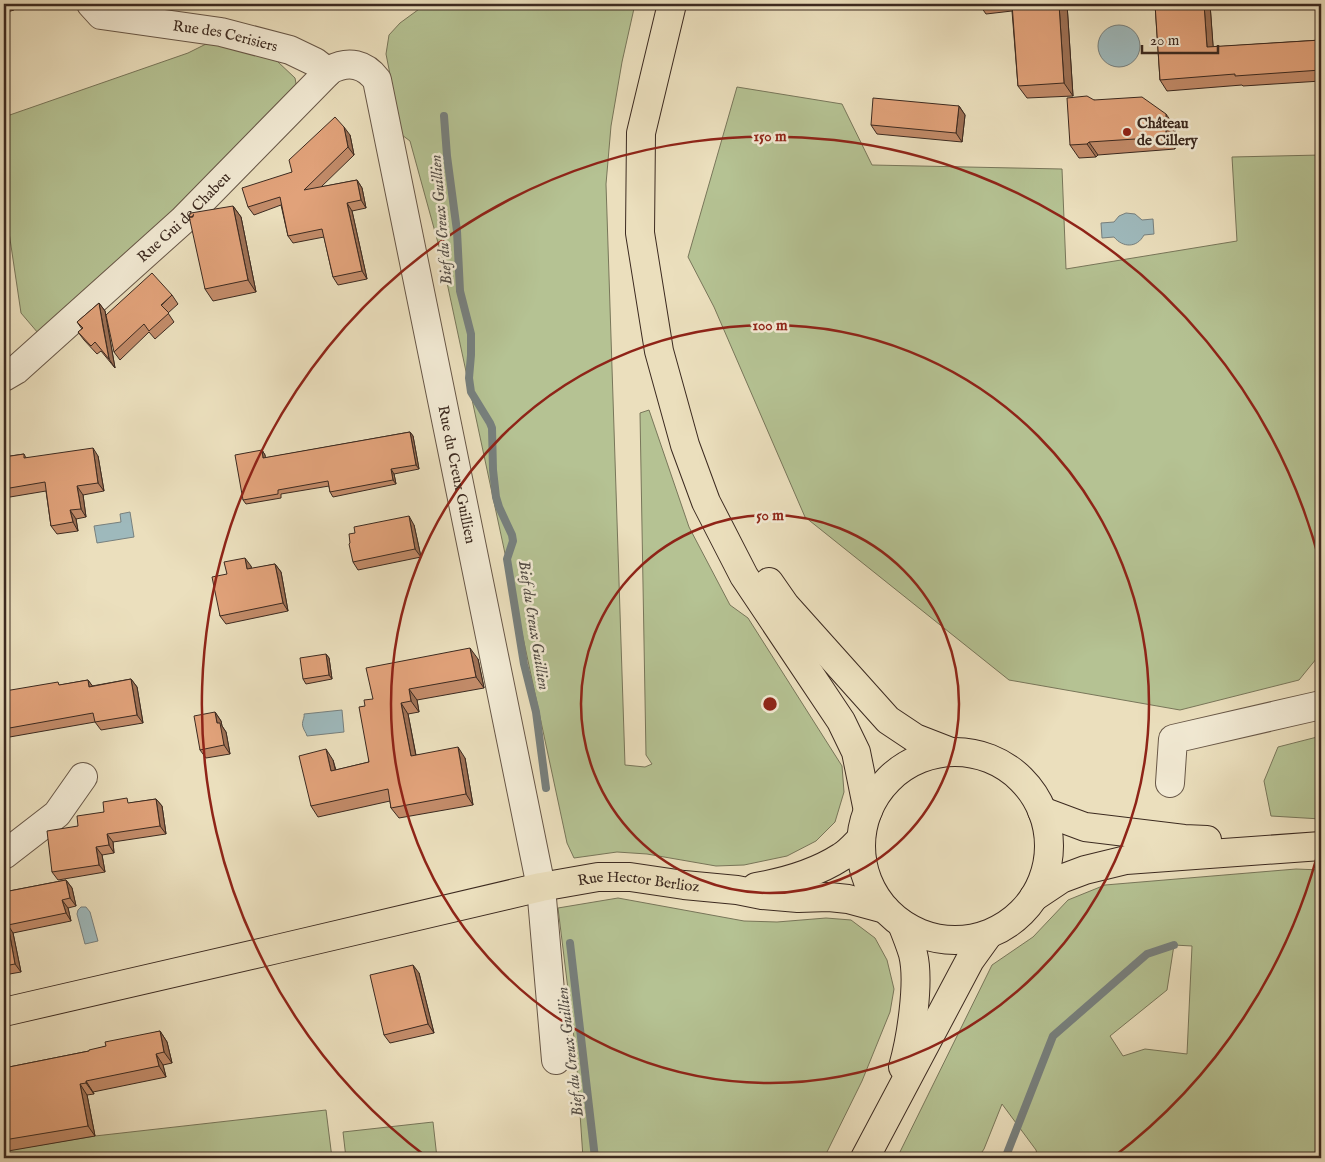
<svg xmlns="http://www.w3.org/2000/svg" width="1325" height="1162" font-family="'IM FELL English',serif">
	<rect width="100%" height="100%" fill="#ebdfbd"/>
	<filter id="stains"><feTurbulence type="fractalNoise" baseFrequency=".004" numOctaves="4"/><feColorMatrix values="0 0 0 0 .2 0 0 0 0 .09 0 0 0 0 .02 0 0 0 .5 -.17"/></filter>
	<radialGradient id="worn" r=".72"><stop offset=".6" stop-color="#630" stop-opacity="0"/><stop offset="1" stop-color="#630" stop-opacity=".3"/></radialGradient>
	<path fill="#b5c293" stroke="#78765a" fill-rule="evenodd" d="M426,4H544L546,6L568,4H635L622,62L611,126L606,184L625,765L645,767L652,764L646,755L640,413L649,410L689,527L730,605L748,618L842,766L844,792L835,822L816,841L787,856L744,865L716,866L647,854L617,852L574,858L567,843L440,250L410,141L402,135L386,54L389,35L400,23Z
		M217,42L256,52L277,61L295,78L297,89L216,173L38,333L21,313L6,212L4,205V117L188,53L206,44Z
		M737,87L842,104L872,165L1062,169L1066,269L1237,241L1232,157L1321,155V653L1299,680L1180,710L1009,680L805,517L714,307L688,257Z
		M1321,736V819L1271,816L1264,781L1278,747Z
		M1296,869L1321,870V1158H1038L1036,1150L1002,1104L984,1149L978,1158H897L992,965L1033,937L1068,900L1105,885ZM1174,945L1192,946L1187,1054L1145,1049L1123,1056L1110,1036L1167,990Z
		M618,898L744,921L777,922L826,918L851,920L875,938L887,960L894,989L890,1012L862,1081L824,1158H583L576,1054L558,908Z
		M326,1110L332,1158H4V1151L95,1136Z
		M433,1122L437,1158H346L343,1132Z"/>
	<path fill="#9eb9bc" stroke="#77807e" d="M1098 46a21 21 0 1 1 42 0a21 21 0 1 1-42 0Z
		M1126,213L1135,214L1142,220L1153,219L1154,234L1144,235C1137,248 1123,248 1114,237L1102,238L1101,223L1114,222L1119,216Z
		M130,512L134,537L97,543L94,526L121,522L120,514Z
		M342,710L344,732L307,736C306,732 304,731 303,727C301,722 305,718 304,714Z
		M81,907H86L90,912L98,941L85,944L77,914L78,910Z"/>
	<g fill="none" stroke-linecap="round" stroke-linejoin="round">
		<path stroke="#77807e" stroke-width="8" d="M444,116L447,156L457,231L460,291L471,334V355L469,378L471,392L490,423L492,428L493,470L496,497L499,507L512,535L513,541L507,559L508,565L524,664L536,712L546,788
			M570,943L595,1158
			M1006,1156L1053,1036L1147,954L1174,945"/>
		<g stroke="#685747" stroke-width="30">
			<g id="minor">
				<path id="s1" d="M91,4L101,15L221,32L290,50L315,62L328,72"/>
				<path id="s2" d="M4,377L16,370L182,221L330,70C349,60 365,64 377,80L541,887L556,1060"/>
				<path d="M1170,783L1173,739L1321,705"/>
				<path d="M4,855L57,814L83,777"/>
			</g>
		</g>
		<g stroke="#3c2a20" stroke-width="30">
			<g id="major">
				<path d="M672,4L641,133L640,233L659,351L685,445L706,502L744,576L841,721L856,752L868,811"/>
				<path d="M769,582L785,605L888,720L915,738L951,752"/>
				<circle cx="955" cy="846" r="94"/>
				<path d="M1042,811L1085,827L1184,839L1207,840"/>
				<path d="M756,887C785,882 816,873 841,857C848,853 855,845 861,839"/>
				<path d="M1034,897L1061,879L1085,870L1126,860L1321,846"/>
				<path d="M902,924C906,934 910,944 913,954C920,982 911,1039 903,1067"/>
				<path id="s3" d="M4,1012L277,949L541,887L598,877H630L684,885L737,890L762,895L798,898L829,897L848,899L885,909"/>
				<path d="M865,1158L970,960L988,935"/>
			</g>
		</g>
		<use href="#minor" stroke="#f2ead4" stroke-width="28"/>
		<use href="#major" stroke="#ebdfbd" stroke-width="28"/>
	</g>
	<path fill="#c28b69" stroke="#3c2a20" d="M4,4H13L14,10L4,13Z
		M979,4H1067L1073,96L1027,98L1018,86L1012,11L986,14Z
		M1155,4H1210L1213,47L1321,40V81L1243,86L1242,85L1167,91L1160,80Z
		M1094,100L1175,127V149L1098,155L1096,157L1079,158L1070,145Z
		M959,106L965,115L962,142L877,134L871,125Z
		M350,135L354,155L321,187L357,180L362,188L366,208L352,211L367,279L338,285L333,277L324,237L293,243L288,236L281,205L254,215L248,207L292,172Z
		M233,206L241,217L256,292L213,301L205,289Z
		M172,295L178,304L168,313L174,322L155,339L149,332L120,360L114,352Z
		M99,303L105,311L115,368L101,351L97,354L84,340L78,332L82,329L77,322Z
		M410,432L413,436L419,469L394,474L396,484L333,497L330,492L329,486L281,494V498L246,504L243,500L262,450L265,455V458Z
		M24,454L26,458L98,456L104,491L83,495L86,517L76,519L78,531L57,534L51,526L46,491L4,498V457Z
		M414,525L421,557L358,570L353,562Z
		M275,564L281,572L288,611L226,624L220,616L227,574L251,566V569Z
		M326,654L329,658L332,679L306,684L303,679Z
		M478,659L484,688L417,700L419,712L408,714L416,755L465,758L473,805L399,818L391,808L390,801L318,817L311,806L333,760L336,770L369,762L365,706L373,699Z
		M131,679L137,687L143,723L101,730L95,722L4,738V698L60,685L88,680L92,686Z
		M215,712L221,721L222,726L226,732L230,754L206,758L200,750Z
		M156,799L162,806L166,834L113,842L114,853L102,855L105,872L58,880L52,872L78,826L104,812L130,803Z
		M66,880L72,888L76,906L68,908L71,921L13,933L21,972L4,975V892Z
		M419,973L434,1033L390,1043L384,1035Z
		M160,1031L167,1042L172,1063L163,1065L166,1077L93,1092L94,1094L87,1095L95,1136L8,1151L4,1144V1068L89,1051Z"/>
	<path fill="#9e7155" stroke="#3c2a20" d="M1059,4H1067L1073,96L1064,83Z
		M1204,4H1210L1214,58L1207,47Z
		M959,106L965,115L962,142L956,133Z
		M1166,114L1175,127V149L1166,137Z
		M344,127L350,135L354,155L348,147Z
		M1089,142L1098,155L1096,157L1087,144Z
		M357,180L362,188L366,208L361,200Z
		M347,203L352,211L367,279L362,271Z
		M233,206L241,217L256,292L248,280Z
		M99,303L105,311L115,368L109,359Z
		M410,432L413,436L419,469L416,465Z
		M93,448L98,456L104,491L98,483Z
		M262,450L265,455L266,463L263,458Z
		M391,469L394,474L396,484L393,480Z
		M77,486L83,495L86,517L81,509Z
		M70,510L76,519L78,531L73,522Z
		M409,516L414,525L421,557L415,549Z
		M245,558L251,566L253,577L247,569Z
		M275,564L281,572L288,611L283,603Z
		M470,648L478,659L484,688L476,677Z
		M326,654L329,658L332,679L329,675Z
		M131,679L137,687L143,723L137,715Z
		M88,680L94,688L89,687Z
		M409,689L417,700L419,712L411,701Z
		M401,703L408,714L418,767L411,756Z
		M215,712L221,721L222,726L226,732L230,754L224,745L217,723Z
		M458,747L465,758L473,805L466,794Z
		M326,749L333,760L338,782L331,771Z
		M156,799L162,806L166,834L160,826Z
		M107,834L113,842L114,853L109,845Z
		M96,847L102,855L105,872L99,865Z
		M66,880L72,888L76,906L70,898Z
		M62,900L68,908L71,921L66,913Z
		M8,925L13,933L21,972L15,964Z
		M413,965L419,973L434,1033L428,1024Z
		M160,1031L167,1042L172,1063L164,1052Z
		M156,1054L163,1065L166,1077L159,1066Z
		M86,1081L93,1092L94,1094L86,1083Z
		M80,1084L87,1095L95,1136L88,1126Z"/>
	<path fill="#e1a27a" stroke="#3c2a20" d="M1012,4H1059L1064,83L1018,86Z
		M1155,4H1204L1207,47L1321,40V70L1235,76V74L1160,80Z
		M1087,96L1094,100L1142,97L1166,114V137L1089,142L1087,144L1070,145L1067,98Z
		M873,98L959,106L956,133L871,125Z
		M335,117L344,127L348,147L304,190L357,180L361,200L347,203L362,271L333,277L322,229L288,236L280,197L248,207L242,188L292,172L289,160Z
		M233,206L248,280L205,289L189,216L191,213Z
		M152,273L172,295L161,305L169,313L149,331L144,324L114,352L106,315Z
		M99,303L103,327L109,359L95,342L91,346L78,332L83,328L77,322Z
		M410,432L416,465L391,469L393,480L330,492L328,481L278,490V494L243,500L235,455L262,450L263,458Z
		M93,448L98,483L77,486L81,509L70,510L73,522L51,526L45,482L4,489V457L24,454V458Z
		M409,516L415,549L353,562L349,544L350,543L349,534L355,533L354,527Z
		M245,558L247,569L275,564L283,603L220,616L212,577L227,574L224,562Z
		M470,648L476,677L409,689L411,701L401,703L411,756L458,747L466,794L391,808L388,789L311,806L299,756L326,749L331,771L369,762L359,707L365,706L364,700L373,699L366,668Z
		M326,654L329,675L303,679L300,658Z
		M131,679L137,715L95,722L93,713L4,729V698H6L5,691L58,682L59,685L88,680L89,687Z
		M215,712L217,723H220L224,745L200,750L194,716Z
		M127,798L128,803L156,799L160,826L107,834L109,845L96,847L99,865L52,872L47,831L78,826L77,816L104,812L103,802Z
		M66,880L70,898L62,900L66,913L8,925L15,964L4,966V892Z
		M413,965L428,1024L384,1035L370,975Z
		M160,1031L164,1052L156,1054L159,1066L86,1081V1083L80,1084L88,1126L4,1140V1068L89,1051V1050L106,1046L105,1042Z"/>
	<g fill="none" stroke="#8f2418" stroke-width="2.5">
		<circle cx="770" cy="704" r="189"/>
		<circle cx="770" cy="704" r="379"/>
		<path d="M1321 841A568 568 0 0 1 1112 1158M428 1158A568 568 0 1 1 1321 567"/>
	</g>
	<circle fill="#8f2418" stroke="#f2ead4" stroke-width="2" cx="1127" cy="132" r="5"/>
	<g text-anchor="middle" stroke-width="5" stroke-linejoin="round" paint-order="stroke">
		<g font-size="15" fill="#3c2a20" stroke="#f2ead4">
			<text dy="5" stroke="none"><textPath href="#s1" startOffset="141">Rue des Cerisiers</textPath></text>
			<text dy="5" stroke="none"><textPath href="#s2" startOffset="241">Rue Gui de Chabeu</textPath></text>
			<text dy="5" stroke="none"><textPath href="#s2" startOffset="904">Rue du Creux Guillien</textPath></text>
			<text dy="5" stroke="none"><textPath href="#s3" startOffset="650">Rue Hector Berlioz</textPath></text>
		</g>
		<g font-size="15" font-weight="bold" fill="#3c2a20" stroke="#f2ead4" text-anchor="start">
			<text x="1137" y="128">Château<tspan x="1137" dy="17">de Cillery</tspan></text>
		</g>
		<g font-size="16" font-style="italic" fill="#544e47" stroke="#f2ead4">
			<text transform="translate(440 220) rotate(-95)" y="6">Bief du Creux Guillien</text>
			<text transform="translate(535 625) rotate(81)" y="6">Bief du Creux Guillien</text>
			<text transform="translate(569 1052) rotate(-97)" y="6">Bief du Creux Guillien</text>
		</g>
	</g>
	<circle cx="770" cy="704" r="8" fill="#8f2418" stroke="#f2ead4" stroke-width="2.5"/>
	<g font-size="15" text-anchor="middle" font-weight="bold" fill="#8f2418" stroke="#f2ead4" stroke-width="5" stroke-linejoin="round" paint-order="stroke">
		<text x="770" y="141">150 m</text>
		<text x="770" y="330">100 m</text>
		<text x="770" y="520">50 m</text>
	</g>
	<rect width="1325" height="1162" fill="none" stroke="#ebdfbd" stroke-width="20"/>
	<rect x="5" y="5" width="1315" height="1152" fill="none" stroke="#3c2a20" stroke-width="2.5"/>
	<rect x="10" y="10" width="1305" height="1142" fill="none" stroke="#3c2a20"/>
	<path d="M1142 45v8h76v-8" fill="none" stroke="#3c2a20" stroke-width="2.5"/>
	<text x="1150" y="45" font-size="15" fill="#3c2a20" stroke="#f2ead4" stroke-width="4" paint-order="stroke">20 m</text>
	<rect width="100%" height="100%" filter="url(#stains)"/>
	<rect width="100%" height="100%" fill="url(#worn)"/>
</svg>
